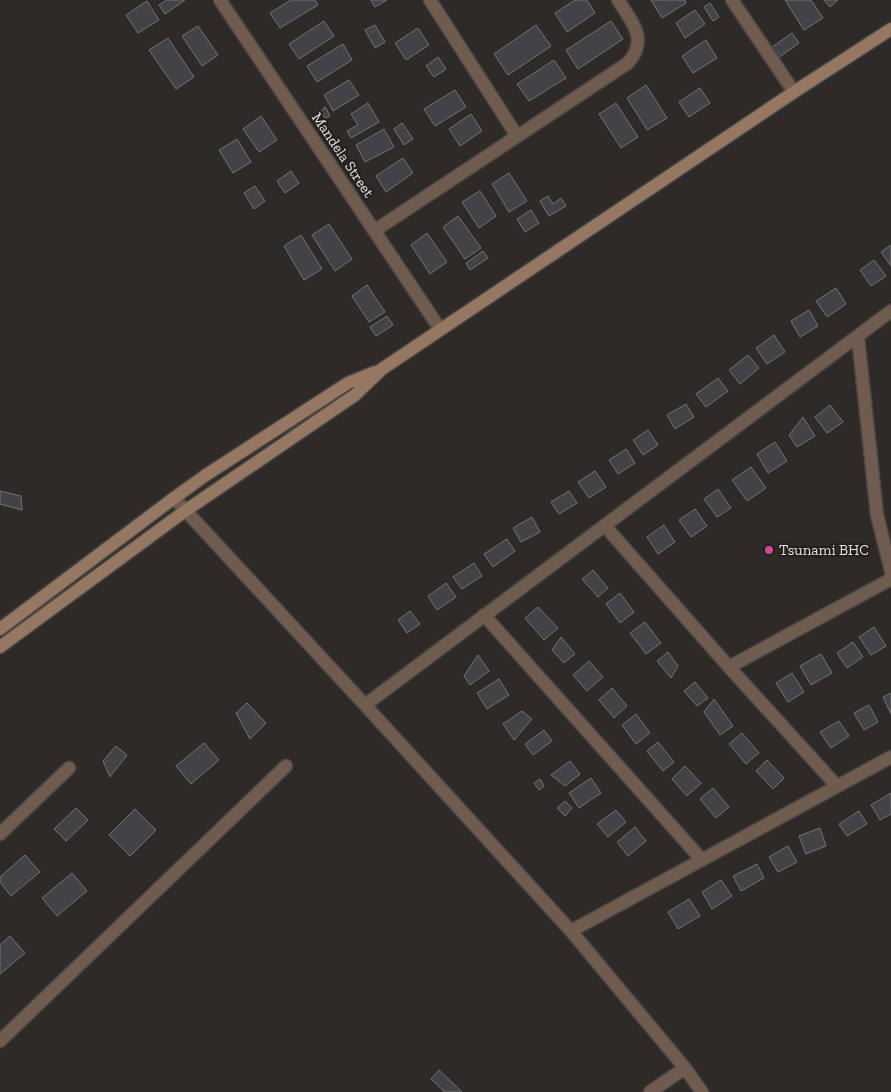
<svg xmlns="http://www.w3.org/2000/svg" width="891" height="1092" font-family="'Zilla Slab',serif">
	<rect width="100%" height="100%" fill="#2d2a27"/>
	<path fill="#434246" stroke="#737377" d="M167,0H185L165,14L159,5Z
		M291,0H315L318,5L280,28L270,13Z
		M371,0H387L375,7Z
		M575,0H587L595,13L567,32L555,13Z
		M651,0H685L686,3L662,18Z
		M785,0H811L823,18L804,30Z
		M824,0H838L830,7Z
		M147,1L159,20L138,33L126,15Z
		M710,3L719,17L713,21L704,7Z
		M695,10L705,24L685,38L676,23Z
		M324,21L334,36L299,59L289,44Z
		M611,21L623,39L578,69L566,50Z
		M375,25L385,42L375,48L365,30Z
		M536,25L551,46L508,75L494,54Z
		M198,26L218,55L202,66L182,36Z
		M418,28L429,45L406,60L395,43Z
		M792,33L799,43L778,58L771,48Z
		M168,38L194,77L176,89L149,50Z
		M706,40L717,58L693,73L682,56Z
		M343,44L352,60L317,82L307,66Z
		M438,57L446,69L434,77L426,66Z
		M554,60L566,78L529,101L517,84Z
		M349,80L359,95L333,111L324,95Z
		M646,85L667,118L647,130L627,98Z
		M700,88L710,103L689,117L679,102Z
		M455,90L466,107L435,126L424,109Z
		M368,103L379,122L351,138L347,131L358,125L351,114Z
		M616,103L638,137L621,148L599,114Z
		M325,107L330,116L325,118L321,111Z
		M471,114L482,131L460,146L449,129Z
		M261,116L277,140L259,152L243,129Z
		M402,123L413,139L404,145L394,129Z
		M384,129L394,147L365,162L356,145Z
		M237,139L251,162L233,173L219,150Z
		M403,158L413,173L386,192L376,176Z
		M291,171L299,183L285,193L277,181Z
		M509,173L527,201L509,212L492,184Z
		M255,186L265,201L254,209L244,193Z
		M480,191L496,216L479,228L462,202Z
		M548,196L553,204L561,198L566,206L549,216L540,201Z
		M531,210L539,223L525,232L517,219Z
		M458,216L481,248L465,259L443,227Z
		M329,224L352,259L335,271L312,235Z
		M427,233L447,262L430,274L411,245Z
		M301,235L322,269L304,280L284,246Z
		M891,245V266L881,252Z
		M483,251L488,258L470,270L466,263Z
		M874,260L886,276L871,286L860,270Z
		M367,285L385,312L369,322L352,296Z
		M836,288L846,304L827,317L816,301Z
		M809,310L818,326L800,337L791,321Z
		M387,316L393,325L376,336L370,327Z
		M774,335L785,352L767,364L756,348Z
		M748,355L759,368L740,384L729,370Z
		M718,378L728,391L706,407L696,394Z
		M686,404L694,417L675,429L667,415Z
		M830,405L843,422L827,433L815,417Z
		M803,417L815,436L797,447L789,435Z
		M648,430L658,445L643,455L633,440Z
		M775,442L787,461L768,473L757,454Z
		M626,449L635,463L618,474L609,460Z
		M751,467L766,488L747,501L732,480Z
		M595,471L606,487L589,498L578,482Z
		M718,489L731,508L717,517L704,499Z
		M0,491L21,496L22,510L0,504Z
		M569,491L577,503L559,514L551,502Z
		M695,509L707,526L691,537L679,520Z
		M532,517L540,532L521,542L513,528Z
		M664,525L675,542L658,554L647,537Z
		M507,539L515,551L493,567L484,554Z
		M474,563L482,576L462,589L453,577Z
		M593,570L608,588L598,597L582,579Z
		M446,583L456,597L437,610L428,596Z
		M620,593L634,612L620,623L606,604Z
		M538,607L558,628L544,640L525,618Z
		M410,611L420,624L407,633L398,620Z
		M645,622L661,643L646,654L630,633Z
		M874,627L886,646L871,655L859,637Z
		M561,637L575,654L564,663L552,650Z
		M853,642L863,657L847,668L837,653Z
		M668,652L678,666L671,678L657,661Z
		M821,654L832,673L811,685L800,666Z
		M478,655L489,671L470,685L464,676Z
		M589,661L603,677L587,691L573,675Z
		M792,673L804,692L788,702L776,683Z
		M499,679L509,695L487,709L477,693Z
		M695,682L708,698L697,706L684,691Z
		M612,688L627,706L614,718L599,700Z
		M891,693V714L883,697Z
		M714,699L733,726L720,735L704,712Z
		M247,703L266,723L250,739L236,713Z
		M869,705L878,722L864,730L854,713Z
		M522,711L532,719L514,740L503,724Z
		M636,714L650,733L636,744L622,725Z
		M839,721L849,736L831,748L820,732Z
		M544,730L552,741L533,755L525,744Z
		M742,733L759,753L746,764L729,744Z
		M658,742L674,762L663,771L647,751Z
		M204,743L219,760L191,784L176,766Z
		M116,746L127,755L110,777L103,761Z
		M767,760L784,778L773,789L756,771Z
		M570,761L580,774L565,786L551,775Z
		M685,766L701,783L687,796L672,779Z
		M591,778L601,793L579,808L569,793Z
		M540,779L544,786L539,790L534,783Z
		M713,788L729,807L716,818L700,799Z
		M891,793V814L880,820L871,805Z
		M565,801L572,808L565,816L557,808Z
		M76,808L88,820L66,841L54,829Z
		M135,809L156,830L130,856L109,835Z
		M616,810L626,822L608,837L597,824Z
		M859,811L867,824L847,836L839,824Z
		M635,827L646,841L628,856L617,842Z
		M820,828L826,846L806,854L799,836Z
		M788,846L797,862L778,872L769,857Z
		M25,855L40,872L11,896L0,882V877Z
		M757,864L764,878L741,891L733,876Z
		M72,873L87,891L57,916L42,898Z
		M721,880L732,896L712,909L702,892Z
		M689,899L700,916L678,929L668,912Z
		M10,936L25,953L0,974V945Z
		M439,1070L462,1092H445L431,1079Z"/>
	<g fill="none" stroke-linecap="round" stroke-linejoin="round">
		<g stroke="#4a4745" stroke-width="15">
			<path id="street" d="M220,0L440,329
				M430,0L517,136
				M732,0L794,92
				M374,231L628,63C649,39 632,22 618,0
				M858,337L875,496L877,515L891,571
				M174,498L365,705L571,931L685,1068L702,1092
				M605,526L729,667L837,786
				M484,615L702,860
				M729,667L891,579
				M365,705L891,311
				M0,834L69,768
				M571,931L891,757
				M0,1041L286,766
				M650,1092L685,1068"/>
		</g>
		<g stroke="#4a4745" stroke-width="15">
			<path id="secondary" d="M0,629L174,498L206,475L348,383L375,372
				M0,647L185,511L355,395L382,369L794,92L891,29"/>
		</g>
		<use href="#street" stroke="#6f5c4f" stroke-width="12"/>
		<use href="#secondary" stroke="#957762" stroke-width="12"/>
	</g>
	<circle fill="#d1479c" stroke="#24201e" stroke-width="2" cx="769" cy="550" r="5"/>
	<g text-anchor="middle" stroke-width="4.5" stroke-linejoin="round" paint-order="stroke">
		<g font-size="15" fill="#e5e2e0" stroke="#24201e">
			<text transform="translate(343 155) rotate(56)" y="5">Mandela Street</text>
		</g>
		<g font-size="15" fill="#e5e2e0" stroke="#24201e" text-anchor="start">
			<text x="779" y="555">Tsunami BHC</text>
		</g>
	</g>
</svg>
